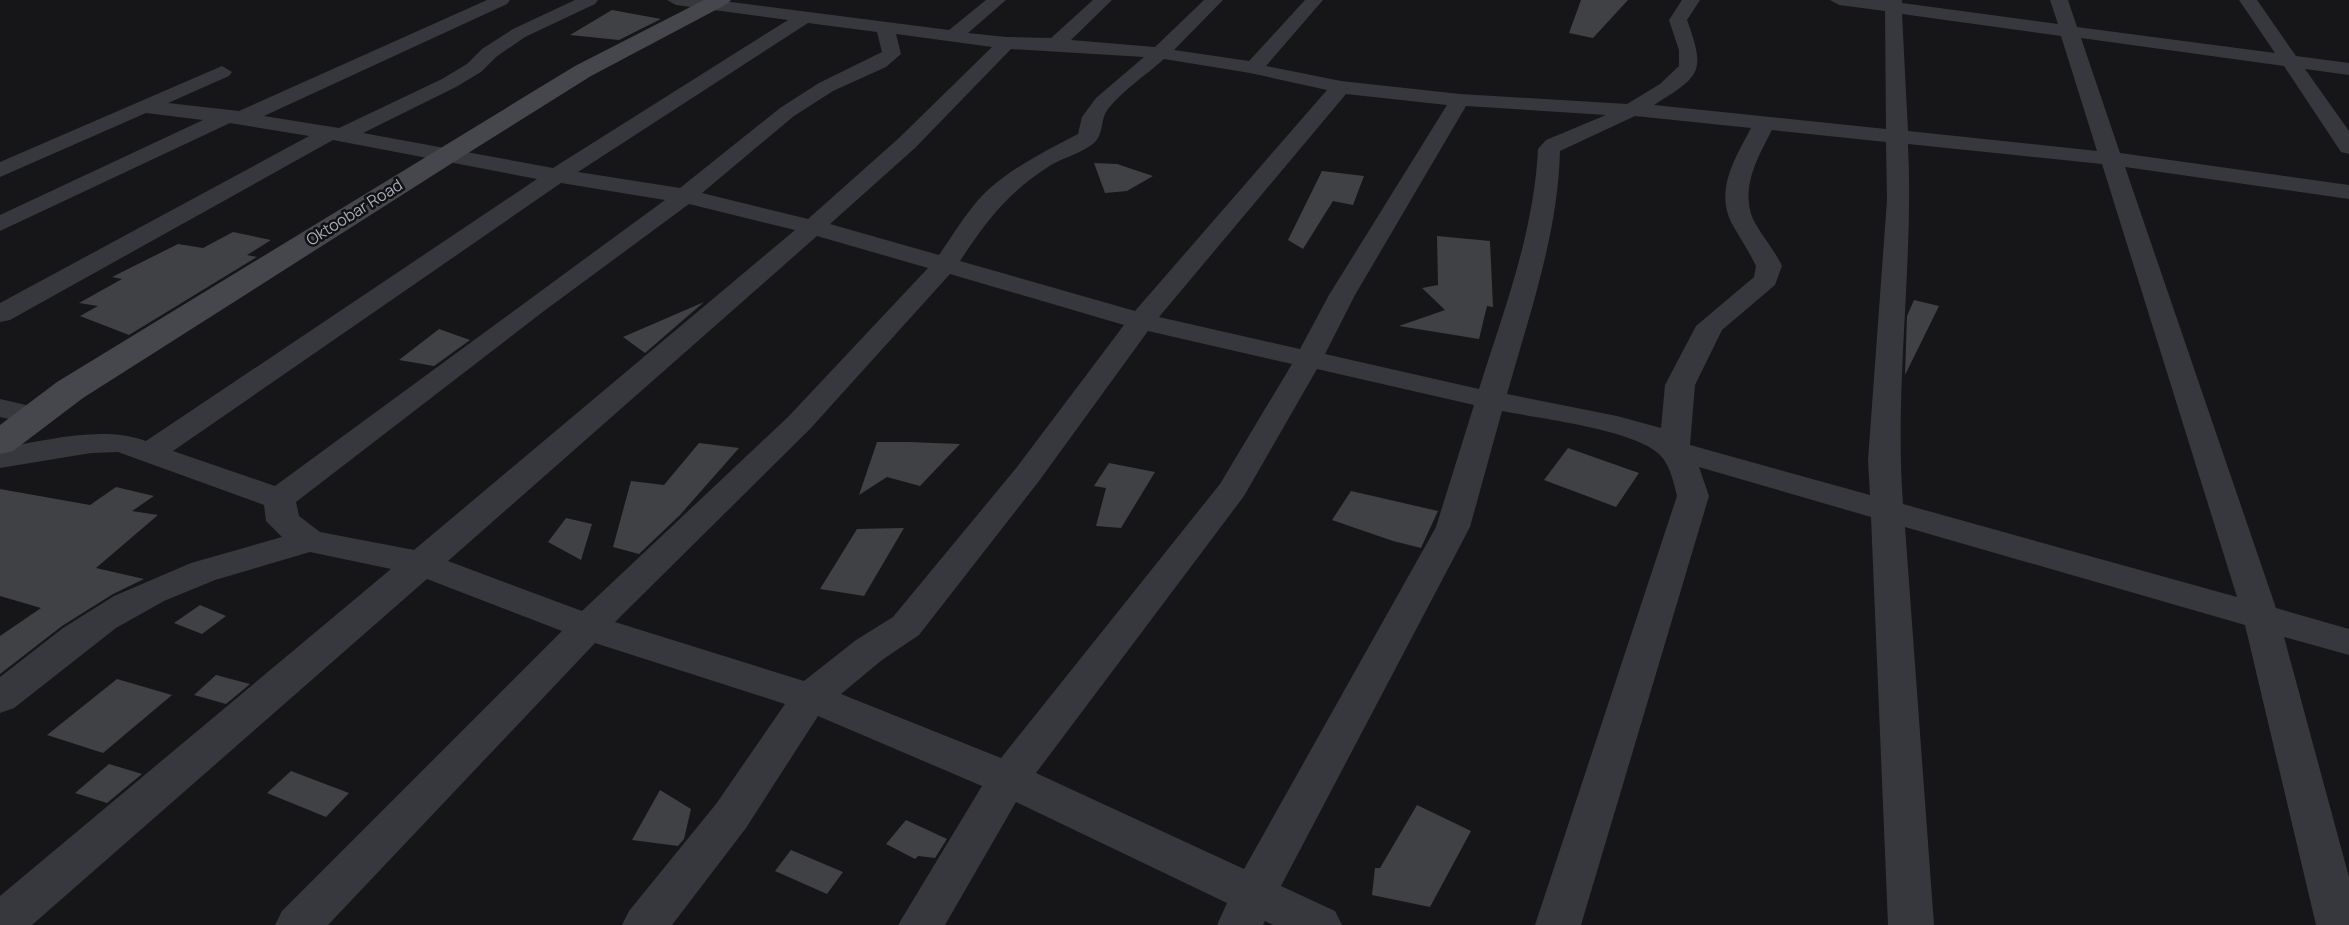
<svg xmlns="http://www.w3.org/2000/svg" width="2349" height="925" font-family="Manrope,sans-serif">
	<rect width="100%" height="100%" fill="#161618"/>
	<path fill="#404145" d="M1581,0H1628L1593,38L1569,33Z
		M612,10L661,19L619,40L570,35Z
		M1094,163L1117,164L1153,176L1127,191L1105,193Z
		M1322,171L1364,176L1353,205L1333,201L1303,249L1288,240Z
		M233,232L271,240L247,255L257,257L129,335L80,316L98,306L79,303L122,279L112,277L178,244L203,248Z
		M1437,236L1490,241L1493,307L1487,306L1479,339L1399,326L1445,310L1422,288L1438,285Z
		M1914,300L1939,306L1905,375L1907,316Z
		M704,302L645,353L623,337Z
		M439,329L470,340L434,366L399,360Z
		M877,442H909L960,444L920,486L887,477L859,495Z
		M699,443L739,448L680,515L639,554L613,547L631,481L664,485Z
		M1568,448L1639,473L1616,507L1544,480Z
		M1109,463L1155,472L1121,528L1096,526L1106,488L1094,486Z
		M116,487L154,496L132,511L158,515L96,568L144,579L113,594L62,626L0,674V636L41,608L0,596V489L90,505Z
		M1351,491L1438,511L1421,548L1393,541L1332,520Z
		M566,518L592,524L581,560L548,542Z
		M904,528L864,596L820,589L857,529Z
		M200,605L226,616L202,634L174,623Z
		M216,675L250,684L226,704L194,695Z
		M117,679L172,695L103,753L47,735Z
		M109,764L142,774L107,803L75,793Z
		M291,771L349,793L326,817L267,793Z
		M660,790L691,809L684,839L678,846L632,840Z
		M1417,805L1471,831L1430,907L1372,895L1375,868H1380Z
		M906,820L947,839L935,858L918,856L915,859L886,844Z
		M791,850L843,872L827,894L775,871Z"/>
	<g fill="none" stroke-linecap="round" stroke-linejoin="round">
		<path fill="#37383d" fill-rule="evenodd" d="M487,0H510L507,4L264,116L339,128L442,79L467,64L482,49L513,29L575,0H598L595,4L525,37L496,57L481,72L456,87L363,133L553,168L788,20L676,5L667,0H716L949,30L986,0H1006L968,33L1006,37L1051,38L1093,0H1112L1071,40L1155,47L1204,0H1223L1174,50L1249,61L1305,0H1323L1266,66L1341,81L1460,94L1627,104L1660,84L1679,66V50L1669,20L1682,0H1700L1687,20C1706,72 1701,76 1654,105L1886,129L1885,11L1839,5L1830,0H1902V3L2058,24L2050,0H2068L2077,27L2275,53L2239,0H2257L2296,56L2349,63V75L2305,69L2349,131V154L2341,152L2284,66L2081,38L2120,153L2349,185V199L2125,167L2276,608L2349,629V655L2284,637L2349,877V925H2316L2245,625L1905,527L1934,925H1888L1871,517L1699,467L1709,496L1581,925H1535L1677,496C1674,483 1670,466 1661,456C1639,430 1537,418 1502,411L1470,527L1281,886L1335,911L1342,925H1273L1265,921L1263,925H1217L1227,903L1016,802L945,925H898L982,786L818,716L746,828L672,925H622L629,911L716,804L785,704L595,643L328,925H275L282,911L562,631L427,579L32,925H0V896L391,569L310,552L215,580L164,601L116,628L14,708L0,713V677L63,628L114,596L191,563L282,537L266,521L264,505L118,452L91,453L0,468V448C47,441 100,425 146,441L537,179L333,140L10,320L0,322V303L309,136L230,123L0,231V215L203,120L146,113L0,177V162L222,66L232,72L229,76L168,103L239,111ZM1902,14L2061,36L2097,151L1908,131ZM808,23L877,32L882,52L819,83L780,108L680,188L578,172ZM896,34L992,47L899,138L808,219L702,193L794,116L833,91L886,67L901,54ZM1011,49L1144,57L1096,98L1082,117L1078,134C1042,153 1000,173 974,205C961,221 950,239 939,255L830,224L915,148ZM1164,59L1250,73L1327,90L1135,311L960,261C987,220 1008,192 1051,165C1065,157 1082,153 1094,143C1104,134 1100,119 1108,109C1123,90 1146,75 1164,59ZM1346,94L1447,105L1329,295L1300,349L1159,317ZM1466,106L1606,115L1546,140L1538,149C1534,232 1504,310 1479,389L1325,354L1355,295ZM1635,116L1751,128C1736,157 1715,189 1731,222C1739,237 1749,251 1756,266L1754,277L1696,326L1665,385L1661,428L1617,416L1507,394C1529,315 1558,235 1560,151ZM1772,130L1886,142L1887,200L1868,460L1870,495L1690,445L1695,385L1722,330L1775,285L1782,266C1774,249 1761,235 1753,219C1740,188 1758,157 1772,130ZM1908,144L2102,164L2237,597L1903,504C1894,384 1914,264 1908,144ZM561,183L665,200L275,486L173,451ZM689,204L795,230L414,550L320,532L299,516L296,502L544,311ZM817,236L928,268L788,417L582,611L448,561ZM950,274L1124,325L1017,467L893,617L856,640L804,681L615,622L810,429ZM1148,331L1292,364L1220,484L1001,758L841,694L882,660L919,635L1039,481ZM1317,369L1474,405L1436,527L1244,869L1036,773L1244,496Z
			M0,399L48,410L52,416L48,422L37,425L0,417Z"/>
		<path fill="#45474d" fill-rule="evenodd" d="M704,0H731L727,4L591,76L457,160L83,398L13,451L0,454V425L57,382L575,66Z"/>
	</g>
	<g text-anchor="middle" stroke-width="5" stroke-linejoin="round" paint-order="stroke">
		<g font-size="16" fill="#a8adb8" stroke="#111113">
			<text transform="translate(354 212) rotate(-32)" y="6">Oktoobar Road</text>
		</g>
	</g>
</svg>
